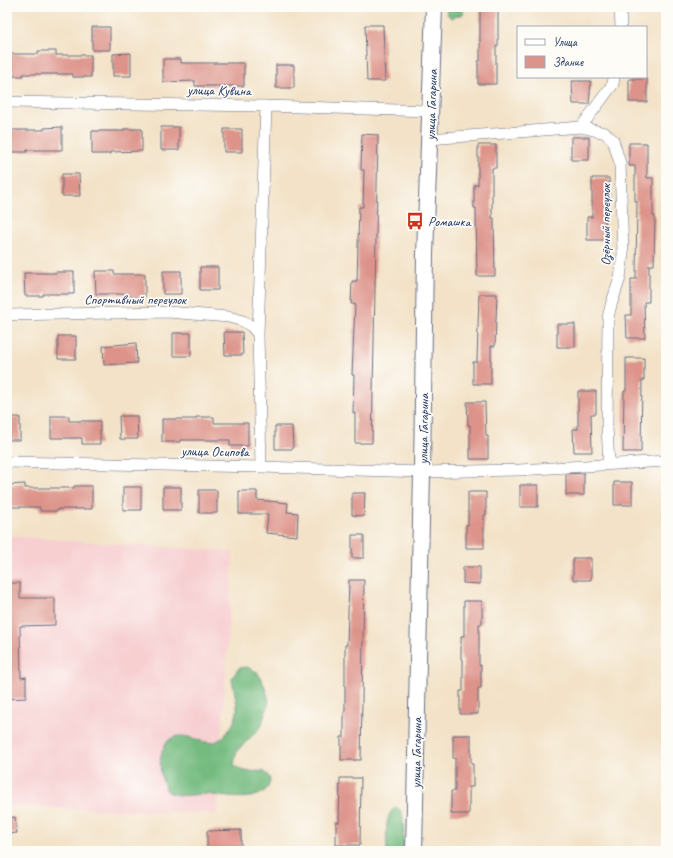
<svg xmlns="http://www.w3.org/2000/svg" width="673" height="858" font-family="Caveat,sans-serif">
	<rect width="100%" height="100%" fill="#fdfcf7"/>
	<filter id="ink" filterUnits="userSpaceOnUse"><feTurbulence type="fractalNoise" baseFrequency=".025" numOctaves="2"/><feDisplacementMap in="SourceGraphic" scale="8" xChannelSelector="R" yChannelSelector="G"/><feConvolveMatrix kernelMatrix="1 2 1 2 8 2 1 2 1" color-interpolation-filters="sRGB"/></filter>
	<filter id="wash" filterUnits="userSpaceOnUse"><feTurbulence type="fractalNoise" baseFrequency=".012" numOctaves="4" result="noise"/><feDisplacementMap in="SourceGraphic" scale="16" xChannelSelector="R" yChannelSelector="G"/><feGaussianBlur stdDeviation="0.9" result="paint"/><feColorMatrix in="noise" values="0 0 0 0 0 0 0 0 0 0 0 0 0 0 0 0 0 1.4 0 .05"/><feComposite in="paint" operator="in"/></filter>
	<g filter="url(#wash)">
		<rect width="100%" height="100%" fill="#f3e2c7"/>
		<path fill="#f7cfd1" d="M7,536L233,552L217,814L7,806Z"/>
		<path fill="#74bb80" stroke="#48756f" d="M446,7H464L463,14L451,18L447,14Z
			M247,667L258,673L265,687L269,701L261,727L237,751L234,764C242,774 252,771 264,771C269,776 272,780 268,787C256,805 222,795 204,794C193,794 182,798 171,793C168,792 166,790 165,787C157,771 157,735 182,736C192,736 205,745 215,742C226,738 236,722 237,711C238,704 233,686 232,678L239,668Z
			M396,807L401,811L403,817L404,851H387C387,837 383,816 396,807Z"/>
		<g id="blocks">
			<path fill="#dd9389" d="M480,7H498V46H496V84H478V61H480Z
				M365,25H383L385,81H367Z
				M92,27H110V50H92Z
				M38,51H56V55H91V77H73V74H23V76H7V54H38Z
				M131,53V76H113V54Z
				M163,59H181V63H244V86H195V81L163,82Z
				M276,65H294V88H276Z
				M629,79H647V102H629Z
				M572,81H591L589,104H573Z
				M62,127V150H27V152H10L9,130H44V128Z
				M161,127H179V150H161Z
				M124,129H142V151L110,152V154H92V131H124Z
				M224,129H242V152H224Z
				M362,134L378,135L372,443H355V413H353L354,375H352L355,304H351L352,281H357L359,207H363L364,170H361Z
				M571,137H589V160H571Z
				M629,143H647V178H653V216H655L654,265H649V302H644L645,338H627L626,315H631V279H636L637,201H635V166H629Z
				M478,145H496V168H492V218H494L495,276H477L476,208H474V185H478Z
				M62,174H79L80,196H62Z
				M592,178H609L610,200H605V240H587V217H592Z
				M200,267H218V290H200Z
				M95,271H114V274H145V297H127V294H96Z
				M163,271H181V294H163Z
				M56,272H74V294H43V296H25L24,273H56Z
				M479,294H497L495,346H491V384H473V362H477Z
				M557,324H575V347H557Z
				M224,332H242L243,355H225Z
				M173,333H191V356H173Z
				M58,336H76V359H58Z
				M136,343L137,363L104,365L103,346Z
				M626,358H644V380H642L641,452H623L624,391H626Z
				M578,391H596V414H591L592,452H574L573,429H578Z
				M467,402H485L486,436H488V459H470V425H468Z
				M51,416H69V421H100V444H82V438H51Z
				M119,416H137L138,439H120Z
				M7,417H20V440H7Z
				M196,417H214V423H248V446H230V440H180V442H162V419H196Z
				M275,426H292L293,449H275Z
				M584,473V495H566V474Z
				M614,482H632V505H614Z
				M25,484V488H74V486H92V509H58V511H40V507H7V485Z
				M520,485H538V507H520Z
				M123,487H141V510H123Z
				M163,487H181V510H163Z
				M199,490H217V513H199Z
				M239,491H257V500L288,503L287,512L298,513L297,536L266,533L268,514H239Z
				M468,492H486V515H484V548H466V525H468Z
				M352,493H365L364,516L352,515Z
				M352,535H364V558H352Z
				M573,558H591V580H573Z
				M463,567H480V584L463,583Z
				M349,580H364L361,760H341V737H344V712H345V645H347Z
				M7,583H20V598H55V625L20,626L21,678L26,677V698L7,699Z
				M464,601H482V624H479V665H481V688H478V714H460V691H463V659H461V636H464Z
				M453,735H471V764H473V787H469V814H451V791H455V758H453Z
				M340,778H361L360,845H336V822H339Z
				M15,817L17,833L7,834V818Z
				M241,830V851H207V831Z"/>
		</g>
	</g>
	<g filter="url(#ink)">
		<use href="#blocks" fill-opacity="0" stroke="#676e83" stroke-width="1"/>
		<g fill="none" stroke-linecap="round" stroke-linejoin="round">
			<g stroke="#676e83" stroke-width="12">
				<path id="minor" d="M620,7L621,27
					M7,102L266,106L431,111
					M581,127L613,84L614,77
					M429,139L581,127L605,133L613,140L620,163L623,254L620,278L611,305L608,318L607,427L609,465
					M7,315L168,312L229,317L243,321L251,326L258,334
					M7,462L261,467L422,472L519,470L666,461
					M261,467L258,334L266,106"/>
			</g>
			<g stroke="#676e83" stroke-width="18">
				<path id="secondary" d="M414,851L422,472L425,254L434,7"/>
			</g>
			<use href="#minor" stroke="#fff" stroke-width="11"/>
			<use href="#secondary" stroke="#fff" stroke-width="16"/>
		</g>
	</g>
	<defs>
		<g id="bus-bare" transform="scale(1.38)"><path d="M-5-6H5V4H4V6H2V4H-2V6H-4V4H-5ZM-3.5-4V0h7V-4ZM-3.5 1.2v1.5H-2V1.2ZM2 1.2v1.5H3.5V1.2Z" fill="#c8321e" stroke="#fdfcf7" stroke-width="2.5" paint-order="stroke"/></g>
	</defs>
	<g fill-rule="evenodd">
		<use href="#bus-bare" x="415" y="221"/>
	</g>
	<g text-anchor="middle" stroke-width="3.5" stroke-linejoin="round" paint-order="stroke">
		<g font-size="14" fill="#1b2f5e" stroke="#fdfcf7">
			<text transform="translate(219 90) rotate(1)" y="5">улица Кувина</text>
			<text transform="translate(431 105) rotate(-88)" y="5">улица Гагарина</text>
			<text transform="translate(605 225) rotate(-90)" y="5">Озёрный переулок</text>
			<text x="135" y="304">Спортивный переулок</text>
			<text transform="translate(423 429) rotate(-89)" y="5">улица Гагарина</text>
			<text transform="translate(215 451) rotate(1)" y="5">улица Осипова</text>
			<text transform="translate(416 753) rotate(-89)" y="5">улица Гагарина</text>
		</g>
		<g font-size="14" fill="#1b2f5e" stroke="#fdfcf7" text-anchor="start">
			<text x="428" y="226">Ромашка</text>
		</g>
	</g>
	<rect width="673" height="858" fill="none" stroke="#fdfcf7" stroke-width="24"/>
	<rect x="517" y="26" width="130" height="52" fill="#fdfcf7" stroke="#a3aaba"/>
	<rect x="525" y="39" width="20" height="6" fill="#ffffff" stroke="#a3aaba"/>
	<text x="553" y="46" font-size="12" fill="#1b2f5e">Улица</text>
	<rect x="525" y="56" width="20" height="12" fill="#dd9389" stroke="#a3aaba"/>
	<text x="553" y="66" font-size="12" fill="#1b2f5e">Здание</text>
</svg>
